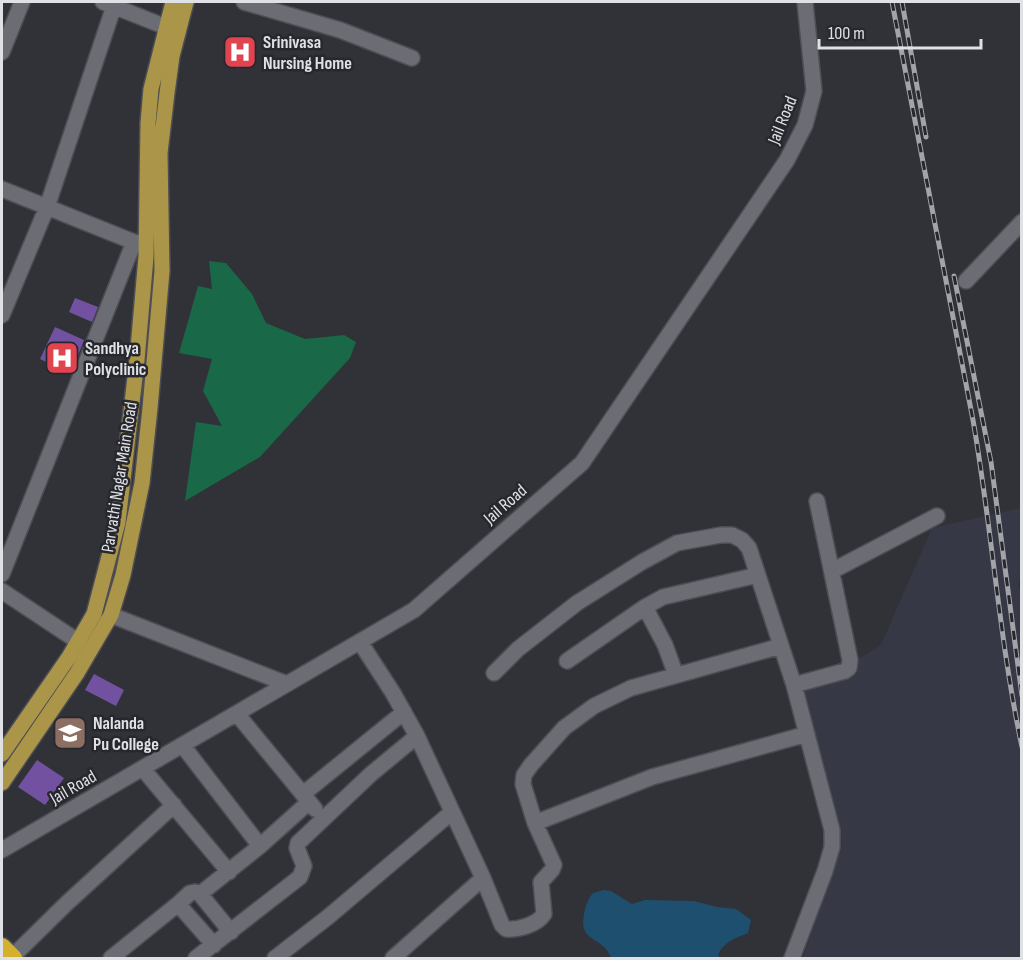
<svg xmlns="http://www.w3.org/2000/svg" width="1023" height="960" font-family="'Sofia Sans Condensed',sans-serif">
	<rect width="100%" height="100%" fill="#313138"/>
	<path fill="#373845" d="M1021,508V572L1018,585L1022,596L1021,958H803L842,841L802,693L881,645L932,528Z"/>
	<path fill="#196847" d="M209,261L226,263L252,294L266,323L305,339L344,335L356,342L350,358L260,457L185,501L196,422L222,426L203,391L212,359L179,353L198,286L212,289Z"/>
	<path fill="#1f4f6e" d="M604,890L611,891L632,904L645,900L694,901L717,907L736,909L751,920L748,933C736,938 723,942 718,955L720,958H611C604,936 578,943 584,915C585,907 588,899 593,893Z"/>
	<path fill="#7252a0" d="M236,38L250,45L238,69L224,62Z
		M75,298L98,307L92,322L69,312Z
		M55,327L84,340L71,374L40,359Z
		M94,674L124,690L116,706L85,690Z
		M37,760L64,778L45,805L18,787Z"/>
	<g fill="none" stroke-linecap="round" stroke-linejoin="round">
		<g stroke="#4d4d53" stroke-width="18">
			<path id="minor" d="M103,2L166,27
				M244,2L340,30L412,58
				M2,52L22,2
				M2,189L134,242L141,243
				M966,281L1022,222
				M2,315L47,207L114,6
				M832,571L937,516
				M2,574L134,242
				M2,591L88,648
				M645,607L665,645L676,675
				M111,615L287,684
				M567,661L645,607L663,597L758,575
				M494,673L518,649L577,603L642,562L677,543L721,535H732L742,540L749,548L794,685L832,830V847L825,871L792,958
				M794,685L845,671L849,668L850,660L817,501
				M237,714L315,809
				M417,736L483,878L502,925L506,929C518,930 537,925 544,914L541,882L552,870L554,865L535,823L523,784L524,775L531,765L564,728L594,706L631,688L781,646
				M183,746L260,846L309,802
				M143,769L229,872
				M303,794L404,712
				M535,823L652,777L807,734
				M2,850L414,610L582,463L787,160L805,125L814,91L805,2
				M200,894L260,846
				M178,904L190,893L195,892L200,894L231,932
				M12,957L67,903L174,805
				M111,958L178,904L214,945
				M196,958L300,877L304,866L297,848L298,843L371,774L417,736L393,693L360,642
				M275,958L328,917L452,812
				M393,958L483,878"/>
		</g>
		<g stroke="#4d4d53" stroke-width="18">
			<path id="major" d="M2,754L69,657L94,614L118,522L137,360L146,257L148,123L151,89L173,2
				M2,783L77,673L111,615L123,575L142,483L150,408L162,271L160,153L167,93L172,56L186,2"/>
		</g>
		<g stroke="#4d4d53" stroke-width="21">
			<path id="highway" d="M2,947L13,958"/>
		</g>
		<use href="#minor" stroke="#6b6c74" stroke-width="15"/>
		<use href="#major" stroke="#aa9549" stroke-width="15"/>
		<use href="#highway" stroke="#d4b02d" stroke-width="18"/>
		<g stroke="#a3a4a9" stroke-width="5">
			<path id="rail" d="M892,2L973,420C992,529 999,639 1022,747
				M902,2L926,137
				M954,276L991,462L1022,696"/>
		</g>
		<use href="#rail" stroke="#27272e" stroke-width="3" stroke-dasharray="9" stroke-linecap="butt"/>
	</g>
	<defs>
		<g id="hospital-square" transform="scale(1.725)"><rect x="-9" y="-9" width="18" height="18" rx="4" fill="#e0444e" stroke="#27272e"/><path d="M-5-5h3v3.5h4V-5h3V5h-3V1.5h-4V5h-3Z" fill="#fff"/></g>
		<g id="university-square" transform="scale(1.725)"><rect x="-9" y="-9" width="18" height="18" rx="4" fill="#8d6e63" stroke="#27272e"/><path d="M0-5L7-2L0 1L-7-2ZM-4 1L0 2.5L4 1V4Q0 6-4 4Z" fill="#fff"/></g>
	</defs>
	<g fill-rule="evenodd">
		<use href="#hospital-square" x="240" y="52"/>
		<use href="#hospital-square" x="62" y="358"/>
		<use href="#university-square" x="70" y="733"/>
	</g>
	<g text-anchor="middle" stroke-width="5" stroke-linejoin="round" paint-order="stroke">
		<g font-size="18" font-weight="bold" fill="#e0e1e5" stroke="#27272e" text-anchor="start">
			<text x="263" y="48">Srinivasa<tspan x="263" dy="21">Nursing Home</tspan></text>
			<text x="85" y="354">Sandhya<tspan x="85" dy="21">Polyclinic</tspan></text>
			<text x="93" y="729">Nalanda<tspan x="93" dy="21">Pu College</tspan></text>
		</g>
		<g font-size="18" fill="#e0e1e5" stroke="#27272e">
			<text transform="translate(782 120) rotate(-68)" y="6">Jail Road</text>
			<text transform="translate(119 477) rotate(-81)" y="6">Parvathi Nagar Main Road</text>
			<text transform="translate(505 504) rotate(-41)" y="6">Jail Road</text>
			<text transform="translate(73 787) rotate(-30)" y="6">Jail Road</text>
		</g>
	</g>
	<rect width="1023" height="960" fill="none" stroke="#e0e1e5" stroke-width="6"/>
	<path d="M819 39v9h162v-9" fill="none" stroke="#e0e1e5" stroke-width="3"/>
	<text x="828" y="39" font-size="18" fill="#e0e1e5" stroke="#27272e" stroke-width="4.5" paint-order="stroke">100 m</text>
</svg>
